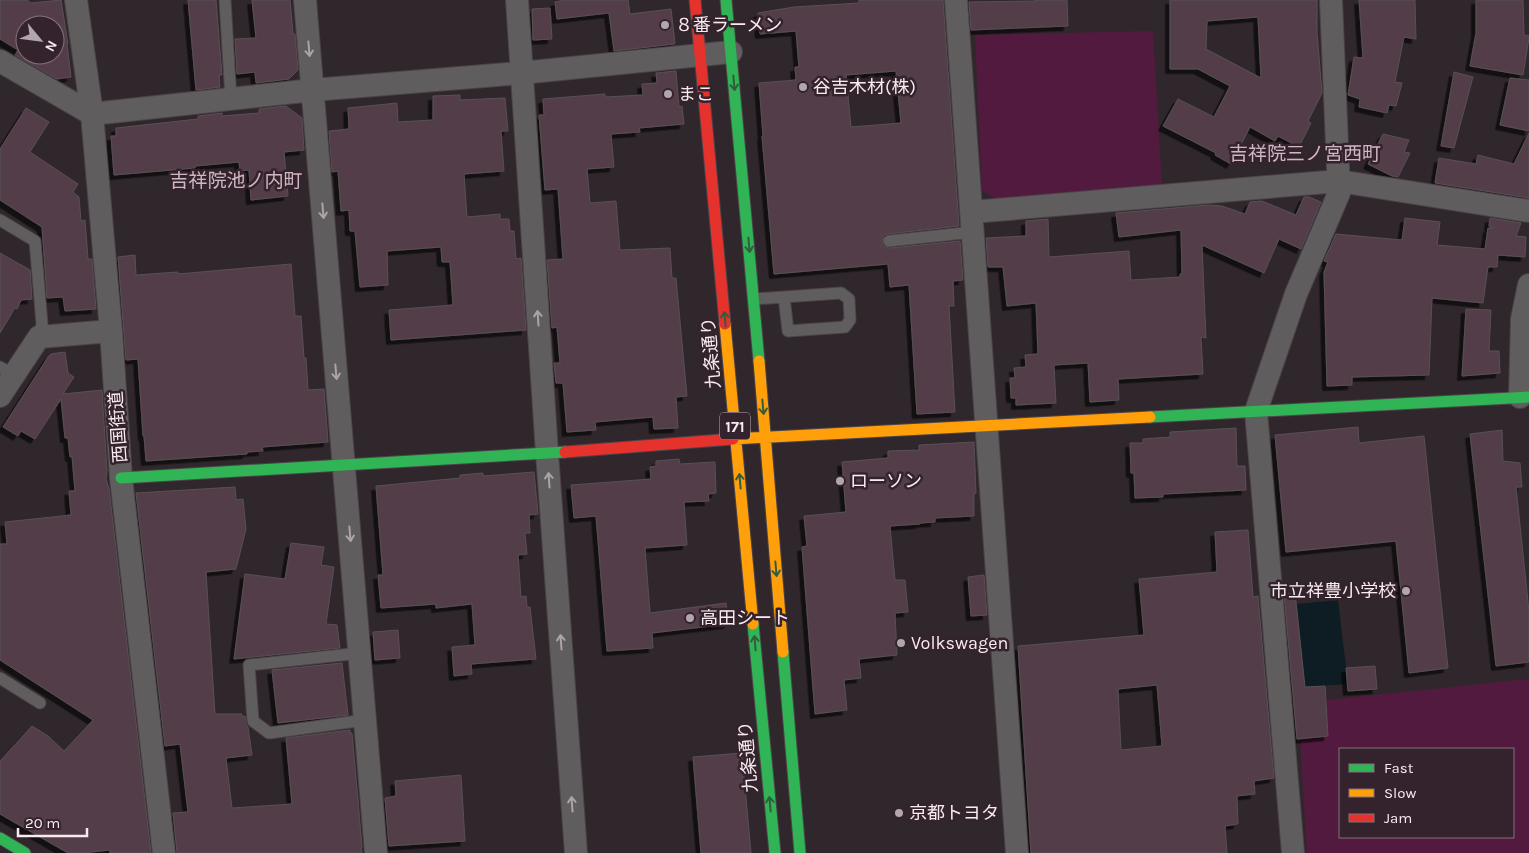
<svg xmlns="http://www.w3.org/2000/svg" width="1529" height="853" font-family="Karla,'Noto Sans JP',sans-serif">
	<defs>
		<filter id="shadow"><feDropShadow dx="-4.5" dy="4.5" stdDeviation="0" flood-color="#0009"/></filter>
	</defs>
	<rect width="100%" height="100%" fill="#30272c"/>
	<path fill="#531a3f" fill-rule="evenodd" d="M1153,31L1162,188L996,199L982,190L975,35Z
		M1529,679V853H1307L1300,739L1328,736L1326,700ZM1340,749H1513V837H1340Z"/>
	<path fill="#0e1d23" d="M1338,600L1348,684L1305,687L1297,604Z"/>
	<path fill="#523e4a" stroke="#585054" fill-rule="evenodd" filter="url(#shadow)" d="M0,0H27L31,3L61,0L68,44H67L71,77L57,79L15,55L18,50L0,39ZM25,25H55V55H25Z
		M188,0H216L222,75H219L220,87L196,90Z
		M252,0H290L293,34H295L298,70L289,79L256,83L255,72L237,74L235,39L256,38Z
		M565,0H628L630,14L671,9L675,43L674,44L614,51L609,13L557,19L555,2Z
		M859,0H943L959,226L888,234L884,235L882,241L883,246L890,248L960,241L963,280L953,281L954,306H949L955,412L917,414L909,285L890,287L888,264L774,274L762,136H763L759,83L796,80L795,67H799L796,31L760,34L758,13L794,7L859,3ZM896,71L901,123L851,127L846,75Z
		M1035,0H1067L1068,26L971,30L969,2L1035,1Z
		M1170,0H1317V32L1322,93L1308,121L1311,123L1299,147L1278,136L1275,141L1250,127L1231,164L1215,155L1216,153L1163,126L1178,99L1214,117L1230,86L1198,69H1170ZM1258,17L1261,78L1206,49L1207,21Z
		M1359,0H1415L1416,39L1404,37L1395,82L1402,83L1396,106L1389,105L1387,113L1359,107L1360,99L1348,95L1354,57L1363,58Z
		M1476,0H1523L1524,35L1529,36V38L1523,75L1470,66L1476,33Z
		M550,8L552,39L533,40L532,9Z
		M676,71L679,107L682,106L684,124L639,128L640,132L611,134L614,167L587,169L590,203L616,201L620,250L670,248L672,278H676L687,396L676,397L678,428L654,429L653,417L595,422L596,430L567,432L563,383H556L554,363H560L557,327L552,328L547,260L563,259L558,189L545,190L539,115H544L543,99L605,94V97L643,95L642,84L657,83L656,73Z
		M1454,72L1473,77L1454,148L1441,146Z
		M1510,78L1529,80V131L1500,125Z
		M460,95V100L505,98L508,131H501L504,171L464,174L467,217L500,214V219H509L510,231H514L516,259L521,258L526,330L391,340L389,310L453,305L450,262H442L441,247L387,251L388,285L360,287L355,231H350L349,210L341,211L338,171L332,172L329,131L349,129L348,108L397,103L398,122L433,120V96Z
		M286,106L302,118L304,150L284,152L288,196L251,200L249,170L240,171L239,162L195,166V168L114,175L111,136H116V128L198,119V116L222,113V116L259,113V109Z
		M26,108L49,122L30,152L78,184L73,192L79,197L81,221L85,220L88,259H92L96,309L65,311L63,297L47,298L42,227L0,200V149Z
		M1529,133V198L1435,183L1439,158L1476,164L1478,155L1514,164Z
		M1383,134L1409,140L1404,152L1410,153L1398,177L1392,176L1368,164Z
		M1304,197H1309L1321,202L1301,249L1279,239L1264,273L1202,245L1206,338L1201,337L1203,374L1118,379L1119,400L1090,402L1088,363L1054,365L1056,403L1016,405V398H1011L1010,378H1015L1014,368L1026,367L1025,355L1038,354L1036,303L1007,306L1003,267H988L986,238L1026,236V221L1048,219L1049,257L1129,251L1131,280L1180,277V274H1182L1181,230L1119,237L1116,213L1209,205L1222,206L1245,214L1250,202L1262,201L1296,215Z
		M1405,218L1440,222L1437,245L1485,249L1488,228H1493L1489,226L1490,218L1521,223L1516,236L1526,237L1525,257L1498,255L1497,267H1488L1483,303L1432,298L1429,375L1352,377V385L1327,386L1324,272L1328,262L1324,261L1336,234L1402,240Z
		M0,253L30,270L32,299L21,300L17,309L15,308L0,333Z
		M135,255L136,275L178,272V274L291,264L295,316H301L304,358H306L308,390L324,389L328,442L262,447L263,451L247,452V454L146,461L144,436H143L138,359L126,360L118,257Z
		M1466,309L1491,310L1489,351H1499L1500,373L1462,376Z
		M65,352L68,373L74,377L63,394L102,390L107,471L106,479L109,488L151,853H110V850L82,853H68L0,814V761L32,726L48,736L64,751L93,720L0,660V544H7L5,522L71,515L69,491H75L72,456L70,457L68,438H65L61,399L35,439L21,431L18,436L3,427L48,357L51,354Z
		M1358,427L1359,443L1424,436L1448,668L1409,673L1396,541L1286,552L1275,435Z
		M1236,428L1237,466H1245L1246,490L1163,494V497L1135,498L1134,473H1131L1130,443H1143V439L1170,437V432Z
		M1502,430L1503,461L1520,463L1522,487H1516L1529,611V662L1496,666L1470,434Z
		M974,442L976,493L974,494V516L935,518V522L920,523V524L890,526L895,580H905L908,612L895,613L897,655L859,659L861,678L844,680L847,710L815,714L802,547L807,546L804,516L846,512L842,462L888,458V451L919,450V445Z
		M679,459L680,464L715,462L716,493L708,494L709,501L684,502L687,545L645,548L650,613L726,603L728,624L652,633L653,648L607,651L596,516L574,518L571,485L651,479L650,467L656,466V461Z
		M534,472L538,514L529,515L530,533H525L527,554L518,555L521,597L526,596L527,607H530L536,659L471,664L472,674L454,676L452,647L475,645L472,604L436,608V604L381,608L378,575H383L376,486L460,478V475L483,473V476Z
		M235,487L236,500L243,499L246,529L236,569L206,572L215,714H242V717L245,716L246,724L248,727L252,755L226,758L232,808L292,804L286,738L350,730V733H352L358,800L362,848H361L362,853H177L173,813L188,812L180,744L165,746L136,493Z
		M1248,530L1253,597L1258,596L1274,778L1254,781L1255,794L1237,796L1238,824L1225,826L1227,853H1031L1018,646L1144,635L1139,579L1217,572L1215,532ZM1157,685L1162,746L1121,750L1118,689Z
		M291,543L324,547L321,565L334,567L326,624L337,625L340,648L234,659L245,574L285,579Z
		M984,575L987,615L971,616L968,577Z
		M1295,593L1305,687L1325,686L1328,736L1297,739L1284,594Z
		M398,630L400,658L375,660L373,632Z
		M342,663L348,715L278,723L272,670Z
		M1375,666L1377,689L1348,691L1346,668Z
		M742,753L751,853H701L693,757Z
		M461,775L465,841L389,846L385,798L396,796L395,781Z"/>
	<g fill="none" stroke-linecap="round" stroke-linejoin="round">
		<g stroke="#4b4348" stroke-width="13">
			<path id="lane" d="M225,0L231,99
				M0,220L35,241L42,324L39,337
				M889,241L973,232
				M754,299L841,293L849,299L850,320L845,327L788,331L784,297
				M0,367L13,375
				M360,653L249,665L253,721L269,733L365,720
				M0,678L40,703"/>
		</g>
		<g stroke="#4b4348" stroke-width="24">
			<path id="street" d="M76,0L92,114L111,331L121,478L164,853
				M305,0L376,853
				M517,0L547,453L576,853
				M956,0L1017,853
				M0,61L92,114L313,90L521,73L731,52
				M972,212L1339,181L1529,211
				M0,396L39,337L111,331
				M1520,397L1522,319L1529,285
				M1293,853L1256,411L1296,294L1339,193L1331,0"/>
		</g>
		<g stroke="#4b4348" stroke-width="13">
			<path id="fast" d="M726,0L759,361
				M1150,417L1529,397
				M121,478L565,452
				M753,624L775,853
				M783,652L800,853
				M0,838L25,853"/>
		</g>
		<g stroke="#4b4348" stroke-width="13">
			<path id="slow" d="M725,324L753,624
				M759,361L783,652
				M733,439L1150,417"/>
		</g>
		<g stroke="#4b4348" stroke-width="13">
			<path id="jam" d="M695,0L725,324
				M565,452L733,439"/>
		</g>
		<use href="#lane" stroke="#605d5e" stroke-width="11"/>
		<use href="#street" stroke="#605d5e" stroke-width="22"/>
		<use href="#fast" stroke="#30b455" stroke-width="11"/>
		<use href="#slow" stroke="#ff9f0a" stroke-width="11"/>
		<use href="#jam" stroke="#e5322d" stroke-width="11"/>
	</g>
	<defs><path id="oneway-shaft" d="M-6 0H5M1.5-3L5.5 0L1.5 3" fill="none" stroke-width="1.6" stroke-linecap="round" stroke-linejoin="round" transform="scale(1.25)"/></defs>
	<g stroke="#aca4a8">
		<use href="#oneway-shaft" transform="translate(309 49) rotate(85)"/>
		<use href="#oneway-shaft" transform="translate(323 211) rotate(85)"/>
		<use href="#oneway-shaft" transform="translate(538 318) rotate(-94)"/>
		<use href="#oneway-shaft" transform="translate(336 372) rotate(85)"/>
		<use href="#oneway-shaft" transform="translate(549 480) rotate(-94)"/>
		<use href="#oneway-shaft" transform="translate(350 534) rotate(85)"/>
		<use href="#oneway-shaft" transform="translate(561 642) rotate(-94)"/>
		<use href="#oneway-shaft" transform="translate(572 804) rotate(-94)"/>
	</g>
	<g stroke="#325d3c">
		<use href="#oneway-shaft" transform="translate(734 83) rotate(85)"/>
		<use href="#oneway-shaft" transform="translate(749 245) rotate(85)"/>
		<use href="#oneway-shaft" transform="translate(725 319) rotate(-95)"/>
		<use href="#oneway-shaft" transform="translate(763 407) rotate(85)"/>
		<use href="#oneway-shaft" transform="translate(740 481) rotate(-95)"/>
		<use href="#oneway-shaft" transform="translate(776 569) rotate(85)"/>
		<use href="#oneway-shaft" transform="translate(755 643) rotate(-95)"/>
		<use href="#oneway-shaft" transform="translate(770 804) rotate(-95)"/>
	</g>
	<g fill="#b1a6ac" stroke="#34232c" stroke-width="2">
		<circle cx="665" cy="25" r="5"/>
		<circle cx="803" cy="87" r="5"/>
		<circle cx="668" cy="94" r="5"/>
		<circle cx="840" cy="481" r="5"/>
		<circle cx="1406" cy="591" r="5"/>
		<circle cx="690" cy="618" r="5"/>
		<circle cx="901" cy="643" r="5"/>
		<circle cx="899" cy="813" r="5"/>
	</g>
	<g text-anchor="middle" stroke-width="5" stroke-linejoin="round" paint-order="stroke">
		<rect fill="#34232c" stroke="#bcafb6" stroke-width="1" x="720" y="412.5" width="30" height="27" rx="4"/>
		<g font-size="16" font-weight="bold" fill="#f7ebf1">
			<text x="735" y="432">171</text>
		</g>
		<g font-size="18" fill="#f7ebf1" stroke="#34232c" text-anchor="start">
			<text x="675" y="31">８番ラーメン</text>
			<text x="813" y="93">谷吉木材(株)</text>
			<text x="678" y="100">まこ</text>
			<text x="850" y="487">ローソン</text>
			<text x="1396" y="597" text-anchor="end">市立祥豊小学校</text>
			<text x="700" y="624">高田シート</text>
			<text x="911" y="649">Volkswagen</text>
			<text x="909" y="819">京都トヨタ</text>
		</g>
		<g font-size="18" fill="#f7ebf1" stroke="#34232c">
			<text transform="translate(711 353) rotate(-95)" y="6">九条通り</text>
			<text transform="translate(118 427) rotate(-94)" y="6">西国街道</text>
			<text transform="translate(748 757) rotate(-95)" y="6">九条通り</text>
		</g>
		<g font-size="19" fill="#cdb7c2" stroke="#34232c">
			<text x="1305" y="160">吉祥院三ノ宮西町</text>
			<text x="236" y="187">吉祥院池ノ内町</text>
		</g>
	</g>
	<rect x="1339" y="748" width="175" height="90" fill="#34232c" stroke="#82737b"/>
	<rect x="1349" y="764" width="25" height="8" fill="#30b455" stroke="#82737b"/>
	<text x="1384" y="773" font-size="15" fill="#f7ebf1">Fast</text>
	<rect x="1349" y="789" width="25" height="8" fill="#ff9f0a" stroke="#82737b"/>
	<text x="1384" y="798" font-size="15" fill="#f7ebf1">Slow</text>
	<rect x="1349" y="814" width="25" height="8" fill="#e5322d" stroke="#82737b"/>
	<text x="1384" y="823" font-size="15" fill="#f7ebf1">Jam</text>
	<g transform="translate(40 40) rotate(119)"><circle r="24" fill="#34232c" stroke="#82737b"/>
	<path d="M0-4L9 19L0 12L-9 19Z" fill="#b1a6ac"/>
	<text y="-8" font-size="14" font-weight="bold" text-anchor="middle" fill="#f7ebf1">N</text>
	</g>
	<path d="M18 828v8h69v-8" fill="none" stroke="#f7ebf1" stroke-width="2.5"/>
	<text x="25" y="828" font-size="15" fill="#f7ebf1" stroke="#34232c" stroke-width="4" paint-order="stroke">20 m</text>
</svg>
